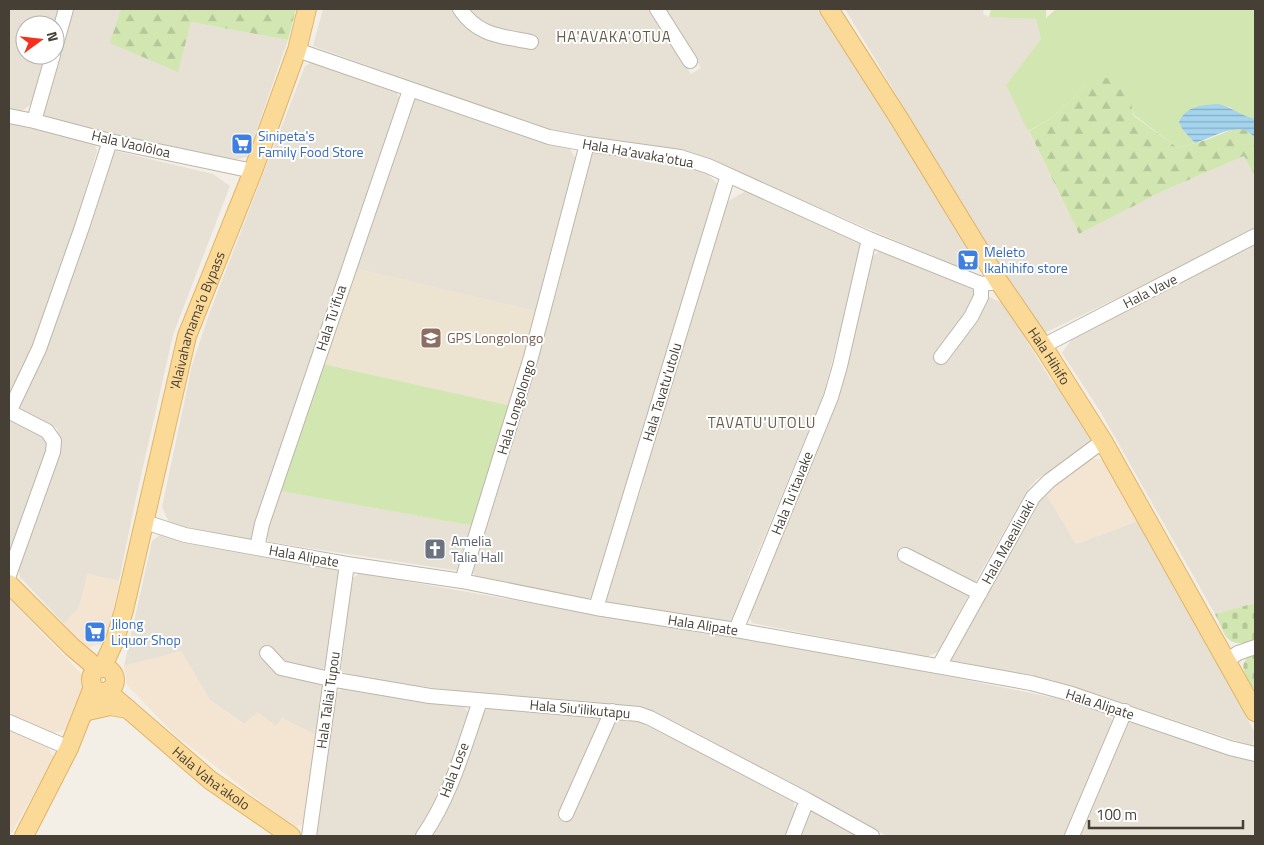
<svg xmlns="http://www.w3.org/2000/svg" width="1264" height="845" font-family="'Titillium Web',sans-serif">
	<defs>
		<pattern id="forest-firs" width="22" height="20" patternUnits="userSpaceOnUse" patternTransform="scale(1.25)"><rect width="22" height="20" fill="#d1e6b0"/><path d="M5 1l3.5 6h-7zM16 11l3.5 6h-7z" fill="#b5c698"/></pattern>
		<pattern id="cemetery-stones" width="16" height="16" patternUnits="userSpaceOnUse" patternTransform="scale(1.25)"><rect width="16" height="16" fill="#d1e6b0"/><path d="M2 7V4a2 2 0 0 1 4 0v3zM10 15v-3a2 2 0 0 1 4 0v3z" fill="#b5c698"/></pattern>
		<pattern id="water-rules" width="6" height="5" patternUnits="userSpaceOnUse" patternTransform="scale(1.25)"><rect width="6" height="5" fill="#a4d4ee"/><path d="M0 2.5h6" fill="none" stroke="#87adc2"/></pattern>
	</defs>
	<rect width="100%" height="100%" fill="#f3efe7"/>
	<path fill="#e7e0d5" d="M9,9H61L55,25H25V55H47L33,103L20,112L9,109Z
		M72,9H121L111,43L178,71L191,22L288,40L247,157L234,160L47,119L43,112Z
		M323,9H454L466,27L475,20L466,9H649L691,74L701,68L663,9H817L943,206L967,247L960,268L718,164L560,134L313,46Z
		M845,9H984L983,14L989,17L1036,19L1041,39L1006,85L1079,234L1163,191L1244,156L1255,177V228L1124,295L1042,334L1008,283L960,200Z
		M313,61L395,88L401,103L341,269L254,536L248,540L170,524L162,507L192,365L209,314L305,66Z
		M421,96L499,126L570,149L577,161L538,312L353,268L414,99Z
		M9,121L94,143L97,151L80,209L34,344L9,398Z
		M597,150L676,162L705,171L719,186L596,595L586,599L476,578L472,570L556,294L591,154Z
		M116,151L213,174L230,186L173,335L135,502L119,581L88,574L79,607L64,624L20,577L18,566L42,505L60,446L57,428L18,411L40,360L113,153Z
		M746,191L858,238L862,248L823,396L749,574L734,620L729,623L607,605L605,599L642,486L653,439L726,202Z
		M1255,241V603L1215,614L1100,411L1062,353L1072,339Z
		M881,250L1003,303L1051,380L1063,394L1091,438L1086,449L1037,479L1029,488L979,575L939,651L927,657L752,623L748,613L832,413L841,388L870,258Z
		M9,419L42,434L48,447L9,555Z
		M1042,487L1076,544L1138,521L1191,613L1255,733L1252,746L1096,694L1036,678L951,664L949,657Z
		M280,491L474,526L460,571L269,542L266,537Z
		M160,535L184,543L335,568L341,574L325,667L320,672L283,663L264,656L321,681L326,687L318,736L282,718L276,726L244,724L210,700L181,651L124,666L152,541Z
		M360,573L621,619L835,653L1070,701L1102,711L1115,722L1066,836H887L809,793L673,721L647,709L464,692L380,681L337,671L353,578Z
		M345,687L462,705L469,713L456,754L439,799L415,836H314L333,695Z
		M490,707L638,721L793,800L795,810L784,836H430L452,801L462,776L480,715Z
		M1133,721L1255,761V836H1080L1127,723Z
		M812,810L859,836H802Z"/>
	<path fill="#f4e4d2" d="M1090,458L1104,460L1138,521L1076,544L1042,487Z
		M87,574L119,581L107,643L85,648L64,624L79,607Z
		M9,599L81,673L84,693L66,729L54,733L9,714Z
		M181,651L210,700L243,724L258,712L276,726L282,718L318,736L306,823L294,827L206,759L175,735L127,685L124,666Z
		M9,730L47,747L54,757L10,836Z"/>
	<path fill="#ece3d1" d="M353,268L538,312L512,406L323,364Z"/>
	<path fill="#d1e6b0" d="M991,9H1046V18L1056,9H1255V119L1243,117L1230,107L1183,130L1195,143L1178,148L1134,115L1132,107L1086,85L1053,117L1028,131L1006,85L1041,39L1036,19L989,17Z
		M323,364L512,406L474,526L280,491Z"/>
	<path fill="url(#forest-firs)" d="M121,9H296L288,40L191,22L178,72L110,43Z
		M1099,78H1112L1124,84L1129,95L1134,116L1178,148C1188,145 1199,142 1209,139C1224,134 1244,120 1255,139V177L1244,156L1163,191L1079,234L1029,131L1053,117L1086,85Z"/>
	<path fill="url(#cemetery-stones)" d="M1255,603V643C1224,645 1228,640 1215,614Z
		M1251,655H1255V691C1248,679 1235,665 1251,655Z"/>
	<path fill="url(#water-rules)" d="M1218,104C1232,107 1241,116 1255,119V139C1243,118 1212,138 1195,143L1183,130L1179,122C1186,106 1202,105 1218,104Z"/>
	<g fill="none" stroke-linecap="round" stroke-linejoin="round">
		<g stroke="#beb6aa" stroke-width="16">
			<path id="minor" d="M460,9C478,36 501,36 531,42
				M657,9L690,61
				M55,48L66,9
				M297,50L549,137L587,144L680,157L708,166L869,239L981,284L999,282
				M9,116L34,121L110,141L253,171
				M34,121L53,55
				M1043,346L1255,236
				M941,357L971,317L981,297V284
				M9,412L39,349L82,227L110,141
				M145,522L185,535L257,548L347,564L462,581L596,608L736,630L1031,683L1072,694L1230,748L1255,754
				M257,548L262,524L410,90
				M905,555L980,593
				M9,575L53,452L54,441L47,431L10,412
				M462,581L531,357L587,144
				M596,608L728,175
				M736,630L831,397L840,366L869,239
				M267,653L281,668L330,679L430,696L639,714L650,718L807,800L872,836
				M1226,661L1238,653L1255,647
				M939,666L1033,497L1049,481L1103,441
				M9,722L69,748
				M566,814L612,711
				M309,836L347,564
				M423,836C451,796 464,747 480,701
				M793,836L807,800
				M1072,836L1125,711"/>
		</g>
		<g stroke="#e0b567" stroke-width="20">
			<g id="major">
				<path id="s1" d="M829,9L900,120L999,282L1043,346L1103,441L1255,712"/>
				<path d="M9,584L72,647L98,669"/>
				<path id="s2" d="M102,668L115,640L124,610L187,336L253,171L297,50L307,9"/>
				<circle cx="103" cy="680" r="12"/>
				<path id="s3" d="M107,691L210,780L291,836"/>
				<path d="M88,711L110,706L128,709"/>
				<path d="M24,836L69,748L93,687"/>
			</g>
		</g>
		<use href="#minor" stroke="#fff" stroke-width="14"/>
		<use href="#major" stroke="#fbd997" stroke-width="18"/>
	</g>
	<defs>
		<g id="supermarket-square" transform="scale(1.125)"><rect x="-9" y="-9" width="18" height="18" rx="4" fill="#3f7fe0" stroke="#fff"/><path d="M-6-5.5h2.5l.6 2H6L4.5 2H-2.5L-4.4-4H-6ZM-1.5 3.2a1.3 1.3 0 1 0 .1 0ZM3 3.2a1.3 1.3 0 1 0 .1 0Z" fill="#fff"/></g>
		<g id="school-square" transform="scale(1.125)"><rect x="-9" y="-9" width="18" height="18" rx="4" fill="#8d6e63" stroke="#fff"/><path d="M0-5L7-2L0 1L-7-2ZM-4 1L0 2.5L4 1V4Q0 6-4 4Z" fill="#fff"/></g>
		<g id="church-square" transform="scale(1.125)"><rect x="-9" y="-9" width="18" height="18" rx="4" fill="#6b7280" stroke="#fff"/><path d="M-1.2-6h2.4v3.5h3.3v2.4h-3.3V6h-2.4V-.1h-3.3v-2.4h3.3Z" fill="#fff"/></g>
	</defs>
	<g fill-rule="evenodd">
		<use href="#supermarket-square" x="242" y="144"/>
		<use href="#supermarket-square" x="968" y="260"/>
		<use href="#school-square" x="431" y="338"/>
		<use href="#church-square" x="435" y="549"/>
		<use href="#supermarket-square" x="95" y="632"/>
	</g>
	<g text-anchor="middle" stroke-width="4" stroke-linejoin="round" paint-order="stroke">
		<g font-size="14" fill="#366cbe" stroke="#fff" text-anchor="start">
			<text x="258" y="141">Sinipeta's<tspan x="258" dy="16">Family Food Store</tspan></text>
			<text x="984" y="257">Meleto<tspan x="984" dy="16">Ikahihifo store</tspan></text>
			<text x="111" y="629">Jilong<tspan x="111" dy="16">Liquor Shop</tspan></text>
		</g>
		<g font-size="14" fill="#463f36" stroke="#fff">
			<text transform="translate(131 144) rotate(13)" y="5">Hala Vaolōloa</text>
			<text transform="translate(638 153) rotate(10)" y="5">Hala Ha'avaka'otua</text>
			<text transform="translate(1150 291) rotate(-27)" y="5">Hala Vave</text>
			<text transform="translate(331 318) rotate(-72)" y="5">Hala Tu'ifua</text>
			<text dy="5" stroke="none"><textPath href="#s2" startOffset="361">'Alaivahamama'o Bypass</textPath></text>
			<text dy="5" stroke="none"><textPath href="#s1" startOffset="411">Hala Hihifo</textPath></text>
			<text transform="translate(662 392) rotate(-73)" y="5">Hala Tavatu'utolu</text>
			<text transform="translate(516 407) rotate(-73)" y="5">Hala Longolongo</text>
			<text transform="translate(792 493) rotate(-68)" y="5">Hala Tu'itavake</text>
			<text transform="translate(1008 542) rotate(-61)" y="5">Hala Maealiuaki</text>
			<text transform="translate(304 556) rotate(10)" y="5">Hala Alipate</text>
			<text transform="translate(703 625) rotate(9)" y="5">Hala Alipate</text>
			<text transform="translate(328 700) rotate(-82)" y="5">Hala Taliai Tupou</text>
			<text transform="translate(1100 704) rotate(18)" y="5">Hala Alipate</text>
			<text transform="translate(580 709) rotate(5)" y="5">Hala Siu'ilikutapu</text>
			<text transform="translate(454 770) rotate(-69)" y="5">Hala Lose</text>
			<text dy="5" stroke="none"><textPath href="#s3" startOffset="136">Hala Vaha'akolo</textPath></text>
		</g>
		<g font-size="14" fill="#785e54" stroke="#fff" text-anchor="start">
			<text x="447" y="343">GPS Longolongo</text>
		</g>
		<g font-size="14" fill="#5b616d" stroke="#fff" text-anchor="start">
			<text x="451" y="546">Amelia<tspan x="451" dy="16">Talia Hall</tspan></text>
		</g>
		<g font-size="15" letter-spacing="1" fill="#685c4d" stroke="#fff">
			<text x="614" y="42">HA'AVAKA'OTUA</text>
			<text x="762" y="428">TAVATU'UTOLU</text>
		</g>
	</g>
	<rect width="1264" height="845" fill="none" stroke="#463f36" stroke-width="20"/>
	<g transform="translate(40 40) rotate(75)"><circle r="24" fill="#ffffff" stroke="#b5b2af"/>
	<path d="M0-4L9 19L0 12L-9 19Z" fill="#f4311c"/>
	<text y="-8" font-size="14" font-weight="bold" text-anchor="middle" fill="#463f36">N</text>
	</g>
	<path d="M1089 820v8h154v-8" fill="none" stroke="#463f36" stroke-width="2.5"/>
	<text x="1096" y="820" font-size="15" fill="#463f36" stroke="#ffffff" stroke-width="4" paint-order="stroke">100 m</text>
</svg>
